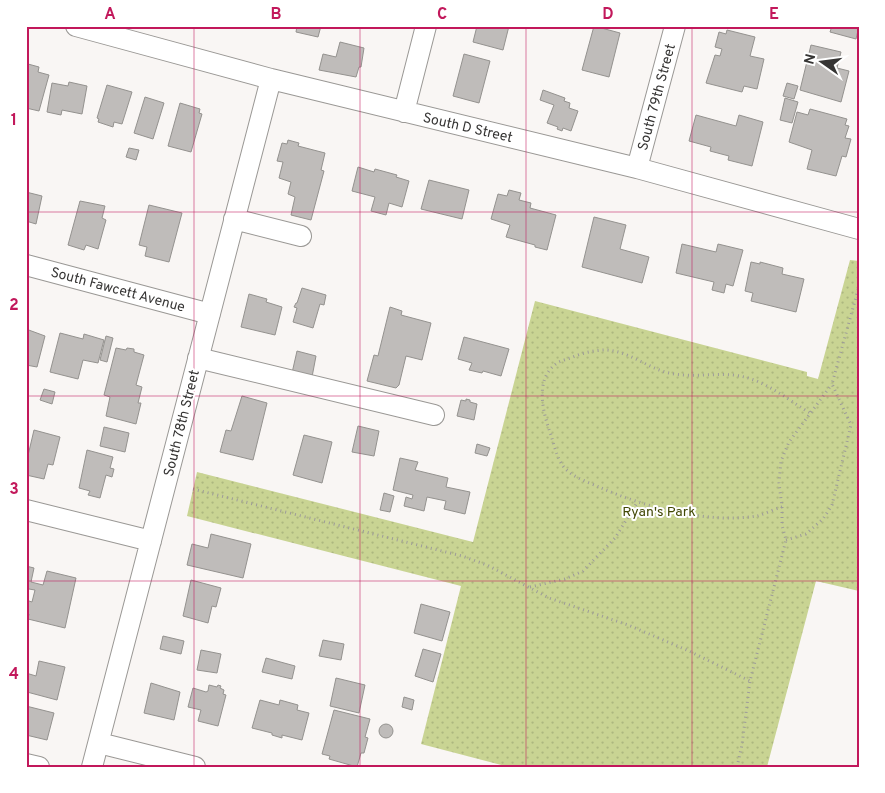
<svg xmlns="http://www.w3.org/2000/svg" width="885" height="793" font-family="Overpass,sans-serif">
	<defs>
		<pattern id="park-dots" width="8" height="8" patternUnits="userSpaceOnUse" patternTransform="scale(1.25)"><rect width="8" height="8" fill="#c9d493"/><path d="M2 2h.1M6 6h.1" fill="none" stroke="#adb77f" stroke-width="1.8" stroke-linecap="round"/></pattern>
	</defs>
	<rect width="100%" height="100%" fill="#f9f6f4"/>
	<path fill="url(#park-dots)" d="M850,260L859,261V591L816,581L767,767H509L421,744L461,586L187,516L197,472L473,542L535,301L807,372V376L818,379Z"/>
	<path fill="#bfbcba" stroke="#94928f" d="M297,26H321L318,37L296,32Z
		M477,26H509L503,50L473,42Z
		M594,26L620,33L609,77L582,70Z
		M832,26H859L856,39L830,32Z
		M727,30L755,37L750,56L764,59L757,89L744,86L742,92L706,83L715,55L720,56L722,49L715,47L719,32L726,34Z
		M340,42L364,48L361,67H359L356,77L319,70L323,54L336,57Z
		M811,45L841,52L837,68L849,71L841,102L800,90Z
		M464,54L490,61L479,103L453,96Z
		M28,64L39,67L38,72L49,75L39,111L26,108V69Z
		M69,82L87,86L82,114L62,110L61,115L47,112L52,83L68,86Z
		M787,83L798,86L794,99L783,96Z
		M107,85L132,92L122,124L114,122L113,127L98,122L99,119L97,118Z
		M543,90L565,98L564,101L570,103L569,108L578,111L571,131L563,128L562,131L557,129L558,127L547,123L554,105L540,100Z
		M145,97L164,103L153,139L134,133Z
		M785,98L798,102L792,123L780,120Z
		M180,103L200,109L199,113L202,114L191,152L168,146Z
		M810,109L847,119L845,125L849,126L845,138L851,139L846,157L842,156L836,176L807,169L812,150L789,142L797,112L808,115Z
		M696,115L736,126L739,115L763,122L752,166L728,160L729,156L710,151L711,147L689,141Z
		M288,140L299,143L298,146L325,153L321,170L324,171L311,220L291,215L295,197L288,194L291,182L279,178L283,162L277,161L282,143L287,144Z
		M129,148L139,150L136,160L126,157Z
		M358,167L374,172L375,169L397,175L396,177L409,181L402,207L389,203L386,215L371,211L375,197L352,191Z
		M429,180L469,190L462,219L421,209Z
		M509,190L521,193L519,200L531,203L530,208L556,215L547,250L535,247V245L506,237L510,225L491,219L498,194L507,196Z
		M26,192L42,196L36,224L26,221Z
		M80,201L105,206L102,218L106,220L98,249L86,245L84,250L68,245Z
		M149,205L182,213L169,262L145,256L147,247L139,245Z
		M594,217L626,225L620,249L649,257L642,283L582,267Z
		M682,244L716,252L718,244L743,250L733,286L726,284L724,293L712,290L714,282L676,273Z
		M751,262L760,264V262L783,268L782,274L804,279L796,312L751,301L753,293L745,291Z
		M302,288L326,295L324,305L320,304L313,328L293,322L297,308L294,307L296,303H297Z
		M249,294L267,299L266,302L282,307L275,335L241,327Z
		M390,307L402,311L401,315L431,323L422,360L406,356L399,385L396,388L367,381L374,355L378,356Z
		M26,329L45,336L37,367L26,365Z
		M60,333L83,339L84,334L104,340L98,363L83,360L78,379L50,372Z
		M106,336L113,338L107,362L100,360Z
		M464,337L509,349L501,376L483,371L482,373L469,370L472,363L458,359Z
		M116,348L126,350L127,348L134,349V352L144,355L136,385L142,387L138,403H141L136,424L106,416L110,397L104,395Z
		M297,351L316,356L312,377L292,373Z
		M44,389L55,392L52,404L40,400Z
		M242,396L267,403L253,460L220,452L226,430L231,431Z
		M466,399L470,400V402L477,404L474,420L457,416L461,400L466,401Z
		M358,426L379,431L374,456L352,452Z
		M104,427L129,433L125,452L100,446Z
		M34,430L60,437L53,465L48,464L44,479L26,475V464Z
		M304,435L332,442L322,483L293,475Z
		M477,444L490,448L487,456L475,453Z
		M87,450L113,457L110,468L114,469L112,477L106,475L100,498L88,495L90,491L79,488Z
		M400,458L418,462L415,470L448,478L446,487L470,492L465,514L444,509L446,501L427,497L424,511L404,506L406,497L412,499L413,495L393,490Z
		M384,493L394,496L390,512L380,510Z
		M211,534L251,544L243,578L187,565L192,544L208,548Z
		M26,566L34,568L31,582L43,585L47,571L76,578L65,628L28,619L29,614L26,613V600L32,602L35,590L29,589L28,590H26Z
		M191,580L221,588L216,607L212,606L208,623L183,616Z
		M421,604L450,612L442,641L414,633Z
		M163,636L184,641L181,654L160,649Z
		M323,640L344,644L341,660L319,656Z
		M423,649L441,654L433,682L415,676Z
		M201,650L221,654L217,673L197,670Z
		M266,658L295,666L292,679L262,672Z
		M39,661L65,667L57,700L27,692L26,673L36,676Z
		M336,678L365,685L359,713L330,706Z
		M151,683L180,692L174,720L144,713Z
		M209,685L217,687L218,685L221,686L220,688L224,690L223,694L226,695L218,726L198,721L201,710L188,707L193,688L206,692L208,691Z
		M404,697L414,700L412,710L402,707Z
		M260,700L279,705L280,700L298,705L297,710L309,713L302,740L282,735V738L272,735V733L252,728Z
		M26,706L54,713L47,740L26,735Z
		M334,710L370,719L365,737L368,738L364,753H361L357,767L329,759L330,756L322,754Z
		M379 731a7 7 0 1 1 14 0a7 7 0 1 1-14 0Z"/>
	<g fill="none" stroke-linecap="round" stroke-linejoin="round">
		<g stroke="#9a9895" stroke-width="22">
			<path id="minor" d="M76,26L271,79L637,168L859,229
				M404,112L426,26
				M637,168L675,26
				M234,219L301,236
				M26,265L210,314
				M198,358L434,415
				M26,510L151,541
				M99,743L195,767
				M26,764L39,767
				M92,767L271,79"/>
		</g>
		<path stroke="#9d9b99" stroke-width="3" stroke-dasharray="1 4" stroke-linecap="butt" d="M193,489L462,556L487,565L549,598L628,625L689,651L750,681
			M782,507C774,509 765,514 757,516C708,524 644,507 599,487C588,482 571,477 563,466C557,458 554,445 551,435C543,413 533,377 559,362C563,360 568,359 573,357C582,353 595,350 606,350C629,351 647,368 669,373C690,378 712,373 733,375C763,378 785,398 810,413
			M786,540L806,534L823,519L832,505L851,425L832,384L859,286
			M530,587L565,579L583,571L615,538L638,501
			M737,767L742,745L750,681L786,540L782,525V507L779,483L781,461L789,442L832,384"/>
		<use href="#minor" stroke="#fff" stroke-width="20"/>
	</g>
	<path fill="none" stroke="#c2185b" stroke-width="1" stroke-opacity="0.55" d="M194,26V767M360,26V767M526,26V767M692,26V767M26,212H859M26,396H859M26,581H859"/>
	<g text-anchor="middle" stroke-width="4" stroke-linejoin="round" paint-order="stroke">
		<g font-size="14" fill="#363534" stroke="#fff">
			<text transform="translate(656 97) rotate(-75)" y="5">South 79th Street</text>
			<text transform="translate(468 127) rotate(13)" y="5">South D Street</text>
			<text transform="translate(118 289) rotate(15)" y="5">South Fawcett Avenue</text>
			<text transform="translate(181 423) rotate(-76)" y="5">South 78th Street</text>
		</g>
		<g font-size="14" fill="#424805" stroke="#fff">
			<text x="659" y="516">Ryan's Park</text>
		</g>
	</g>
	<rect width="885" height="793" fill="none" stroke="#ffffff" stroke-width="55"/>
	<g transform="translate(822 62) rotate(284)" stroke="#ffffff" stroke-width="4" paint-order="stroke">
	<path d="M0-4L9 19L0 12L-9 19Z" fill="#363534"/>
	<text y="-8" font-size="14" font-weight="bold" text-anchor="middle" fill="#363534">N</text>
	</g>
	<rect x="28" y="28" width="830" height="738" fill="none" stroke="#c2185b" stroke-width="2"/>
	<g font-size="16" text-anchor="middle" font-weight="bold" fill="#c2185b">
		<text x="110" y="19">A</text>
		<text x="276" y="19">B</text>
		<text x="442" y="19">C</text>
		<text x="608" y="19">D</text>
		<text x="774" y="19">E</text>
		<text x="14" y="125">1</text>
		<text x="14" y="310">2</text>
		<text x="14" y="494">3</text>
		<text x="14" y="679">4</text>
	</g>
</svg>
